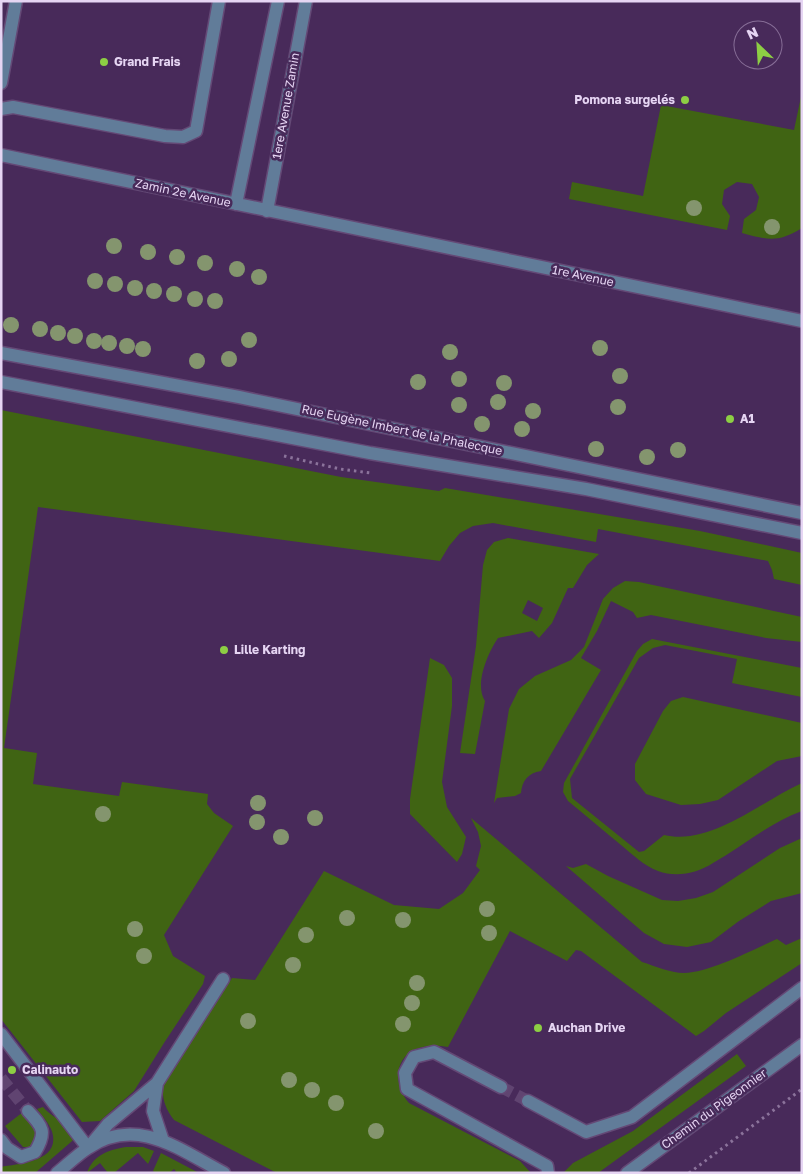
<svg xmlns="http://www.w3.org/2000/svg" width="803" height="1174" font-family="'Golos Text',sans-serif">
	<rect width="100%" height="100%" fill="#482a5a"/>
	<path fill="#406413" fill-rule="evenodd" d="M802,92V228C778,243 768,240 742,233L744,219L756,210L759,197L752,184L737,182L724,190L722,204L730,216L727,230L569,199L572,182L643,196L661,105L794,130Z
		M1,410L341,477L439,491L445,488L700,531L802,553V585L774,579L772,570L768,561L598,529L596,542L493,523L473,526L460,533L449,546L440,561L38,507L4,748L37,753L33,784L119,796L122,782L208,794L207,804L214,813L233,826L164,935L173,956L205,976L203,984L164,1043L134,1091L100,1121L82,1122L1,1019Z
		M508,538L599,554L587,565L573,588H568L552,623L539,638L532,631L498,638C488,653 474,684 485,701L475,754L460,753L476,646L483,565L487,550L494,542ZM528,600L543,608L537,621L522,613Z
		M625,581L639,582L802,617V642L766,638L651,615L637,618L633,612L611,601L597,631L581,658L601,670L541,771C528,773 522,781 521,793L515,796L497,798L494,803L509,709L519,689L535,676L571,660L584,647L603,599L613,588Z
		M652,639L802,668V697L732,683L737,659L665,645L653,648L639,658L570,779L572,798L639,852L644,851L664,835C711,846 760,802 802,783V811C769,823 743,846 713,863C698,873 676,878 658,871C644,866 632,854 621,845C603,830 586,816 568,801L563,792L564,783L637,651L643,644Z
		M430,658L444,665L452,678V706L442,782L447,807L466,837L462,854L457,862L410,814V799Z
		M683,697L802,723V756L777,761L718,800L700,804L681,805L646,794L635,780V764L663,711L671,701Z
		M471,818L642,962C655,966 670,973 684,973C711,972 752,950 777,939L786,945L802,938V963L726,1013L704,1031L696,1036L581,951L576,950L567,961L510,931L448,1047C437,1045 427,1045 416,1049C393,1059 394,1086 409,1103L520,1161L531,1173H277L174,1120C165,1108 162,1099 163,1085L232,978L255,980L324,871L394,905L439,909L463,893L480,870L476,866L481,846L478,832Z
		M802,838V893L771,901L739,921L711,942L687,947L664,944L644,933L566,866L573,868L586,864L608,876L662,900L678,901L696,898L713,892L780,848Z
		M737,1054L746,1066L598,1173H563L573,1163L633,1131Z
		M43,1107C55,1121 66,1118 73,1140L71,1142L35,1173H1V1167C18,1164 57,1162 53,1136C52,1126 43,1117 37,1109Z
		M23,1112L36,1128L37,1143L30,1147H23L5,1126Z
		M126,1147H143L154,1151L148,1164L138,1153L114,1173H108L100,1163L87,1173C93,1155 108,1150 126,1147Z
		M161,1153L199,1173H177L174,1169L169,1173H155L153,1171Z"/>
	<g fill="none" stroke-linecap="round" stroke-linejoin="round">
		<path stroke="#604471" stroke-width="12" stroke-dasharray="12 6" stroke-linecap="butt" d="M1,1078L28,1111
			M501,1087L528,1101"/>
		<g stroke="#644976" stroke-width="15">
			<path id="minor" d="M1,83L16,1
				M1,109L13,107L165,136L183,137L196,131L219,1
				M1,155L802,321
				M236,204L278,1
				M267,211L306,1
				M1,353L239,397L802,513
				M1,382L370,453L586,489L802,533
				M1,1034L88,1148L108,1124L157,1083L153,1111L163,1141
				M157,1083L223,979
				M501,1087L434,1052L414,1057L405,1073L407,1089L547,1166L548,1173
				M528,1101L586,1132L632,1117L802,988
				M1,1140L7,1148L21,1157L35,1152C47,1132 43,1127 28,1111
				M57,1173C67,1165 77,1155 88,1148C137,1115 180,1150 224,1173
				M627,1173L802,1045"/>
		</g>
		<path stroke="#8b739b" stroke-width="3" stroke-dasharray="2.5 4" stroke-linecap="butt" d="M284,456L340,469L371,473
			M689,1173L802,1089"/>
		<use href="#minor" stroke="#617c99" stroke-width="12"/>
	</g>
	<g fill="#84956e">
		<circle cx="694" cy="208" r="8"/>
		<circle cx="772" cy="227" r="8"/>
		<circle cx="114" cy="246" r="8"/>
		<circle cx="148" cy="252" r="8"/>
		<circle cx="177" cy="257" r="8"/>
		<circle cx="205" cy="263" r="8"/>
		<circle cx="237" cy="269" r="8"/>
		<circle cx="259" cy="277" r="8"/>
		<circle cx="95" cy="281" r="8"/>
		<circle cx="115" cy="284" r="8"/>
		<circle cx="135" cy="288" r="8"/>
		<circle cx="154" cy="291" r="8"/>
		<circle cx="174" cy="294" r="8"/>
		<circle cx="195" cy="299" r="8"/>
		<circle cx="215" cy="301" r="8"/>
		<circle cx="11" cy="325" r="8"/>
		<circle cx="40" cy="329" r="8"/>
		<circle cx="58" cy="333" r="8"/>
		<circle cx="75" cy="336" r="8"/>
		<circle cx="249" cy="340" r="8"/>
		<circle cx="94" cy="341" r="8"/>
		<circle cx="109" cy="343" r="8"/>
		<circle cx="127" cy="346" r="8"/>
		<circle cx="600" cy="348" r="8"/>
		<circle cx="143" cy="349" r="8"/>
		<circle cx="450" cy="352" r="8"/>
		<circle cx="229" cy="359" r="8"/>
		<circle cx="197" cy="361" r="8"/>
		<circle cx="620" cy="376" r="8"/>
		<circle cx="459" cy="379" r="8"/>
		<circle cx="418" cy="382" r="8"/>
		<circle cx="504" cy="383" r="8"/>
		<circle cx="498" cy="402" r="8"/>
		<circle cx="459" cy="405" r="8"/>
		<circle cx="618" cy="407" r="8"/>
		<circle cx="533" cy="411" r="8"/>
		<circle cx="482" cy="424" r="8"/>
		<circle cx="522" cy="429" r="8"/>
		<circle cx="596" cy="449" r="8"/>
		<circle cx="678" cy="450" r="8"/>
		<circle cx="647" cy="457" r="8"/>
		<circle cx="258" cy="803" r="8"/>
		<circle cx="103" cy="814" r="8"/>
		<circle cx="315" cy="818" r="8"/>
		<circle cx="257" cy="822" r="8"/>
		<circle cx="281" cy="837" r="8"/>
		<circle cx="487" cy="909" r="8"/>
		<circle cx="347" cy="918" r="8"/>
		<circle cx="403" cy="920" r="8"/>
		<circle cx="135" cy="929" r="8"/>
		<circle cx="489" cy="933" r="8"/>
		<circle cx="306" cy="935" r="8"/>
		<circle cx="144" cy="956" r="8"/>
		<circle cx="293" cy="965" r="8"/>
		<circle cx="417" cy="983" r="8"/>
		<circle cx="412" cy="1003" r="8"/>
		<circle cx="248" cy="1021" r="8"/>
		<circle cx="403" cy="1024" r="8"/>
		<circle cx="289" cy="1080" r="8"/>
		<circle cx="312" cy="1090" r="8"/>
		<circle cx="336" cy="1103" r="8"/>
		<circle cx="376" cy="1131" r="8"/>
	</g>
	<g fill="#8dce44" stroke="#482a5a" stroke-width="2">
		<circle cx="104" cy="62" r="5"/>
		<circle cx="685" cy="100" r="5"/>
		<circle cx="730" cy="419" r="5"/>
		<circle cx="224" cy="650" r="5"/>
		<circle cx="538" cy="1028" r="5"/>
		<circle cx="12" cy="1070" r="5"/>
	</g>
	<g text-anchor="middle" stroke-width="5" stroke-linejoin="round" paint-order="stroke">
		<g font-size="12" font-weight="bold" fill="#e6d5f3" stroke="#482a5a" text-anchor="start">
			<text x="114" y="66">Grand Frais</text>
			<text x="675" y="104" text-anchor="end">Pomona surgelés</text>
			<text x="740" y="423">A1</text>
			<text x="234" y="654">Lille Karting</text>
			<text x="548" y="1032">Auchan Drive</text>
			<text x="22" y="1074">Calinauto</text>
		</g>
		<g font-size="12" fill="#e6d5f3" stroke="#482a5a">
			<text transform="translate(286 106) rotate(-80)" y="4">1ere Avenue Zamin</text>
			<text transform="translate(183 193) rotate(12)" y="4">Zamin 2e Avenue</text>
			<text transform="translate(583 276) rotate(12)" y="4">1re Avenue</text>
			<text transform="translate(402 430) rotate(12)" y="4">Rue Eugène Imbert de la Phalecque</text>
			<text transform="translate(714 1109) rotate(-36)" y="4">Chemin du Pigeonnier</text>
		</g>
	</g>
	<rect width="803" height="1174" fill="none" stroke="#e6d5f3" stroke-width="5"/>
	<g transform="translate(758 45) rotate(335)"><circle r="24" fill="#482a5a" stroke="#876e97"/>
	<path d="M0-4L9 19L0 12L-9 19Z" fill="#8dce44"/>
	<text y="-8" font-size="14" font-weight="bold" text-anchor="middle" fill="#e6d5f3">N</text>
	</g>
</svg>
